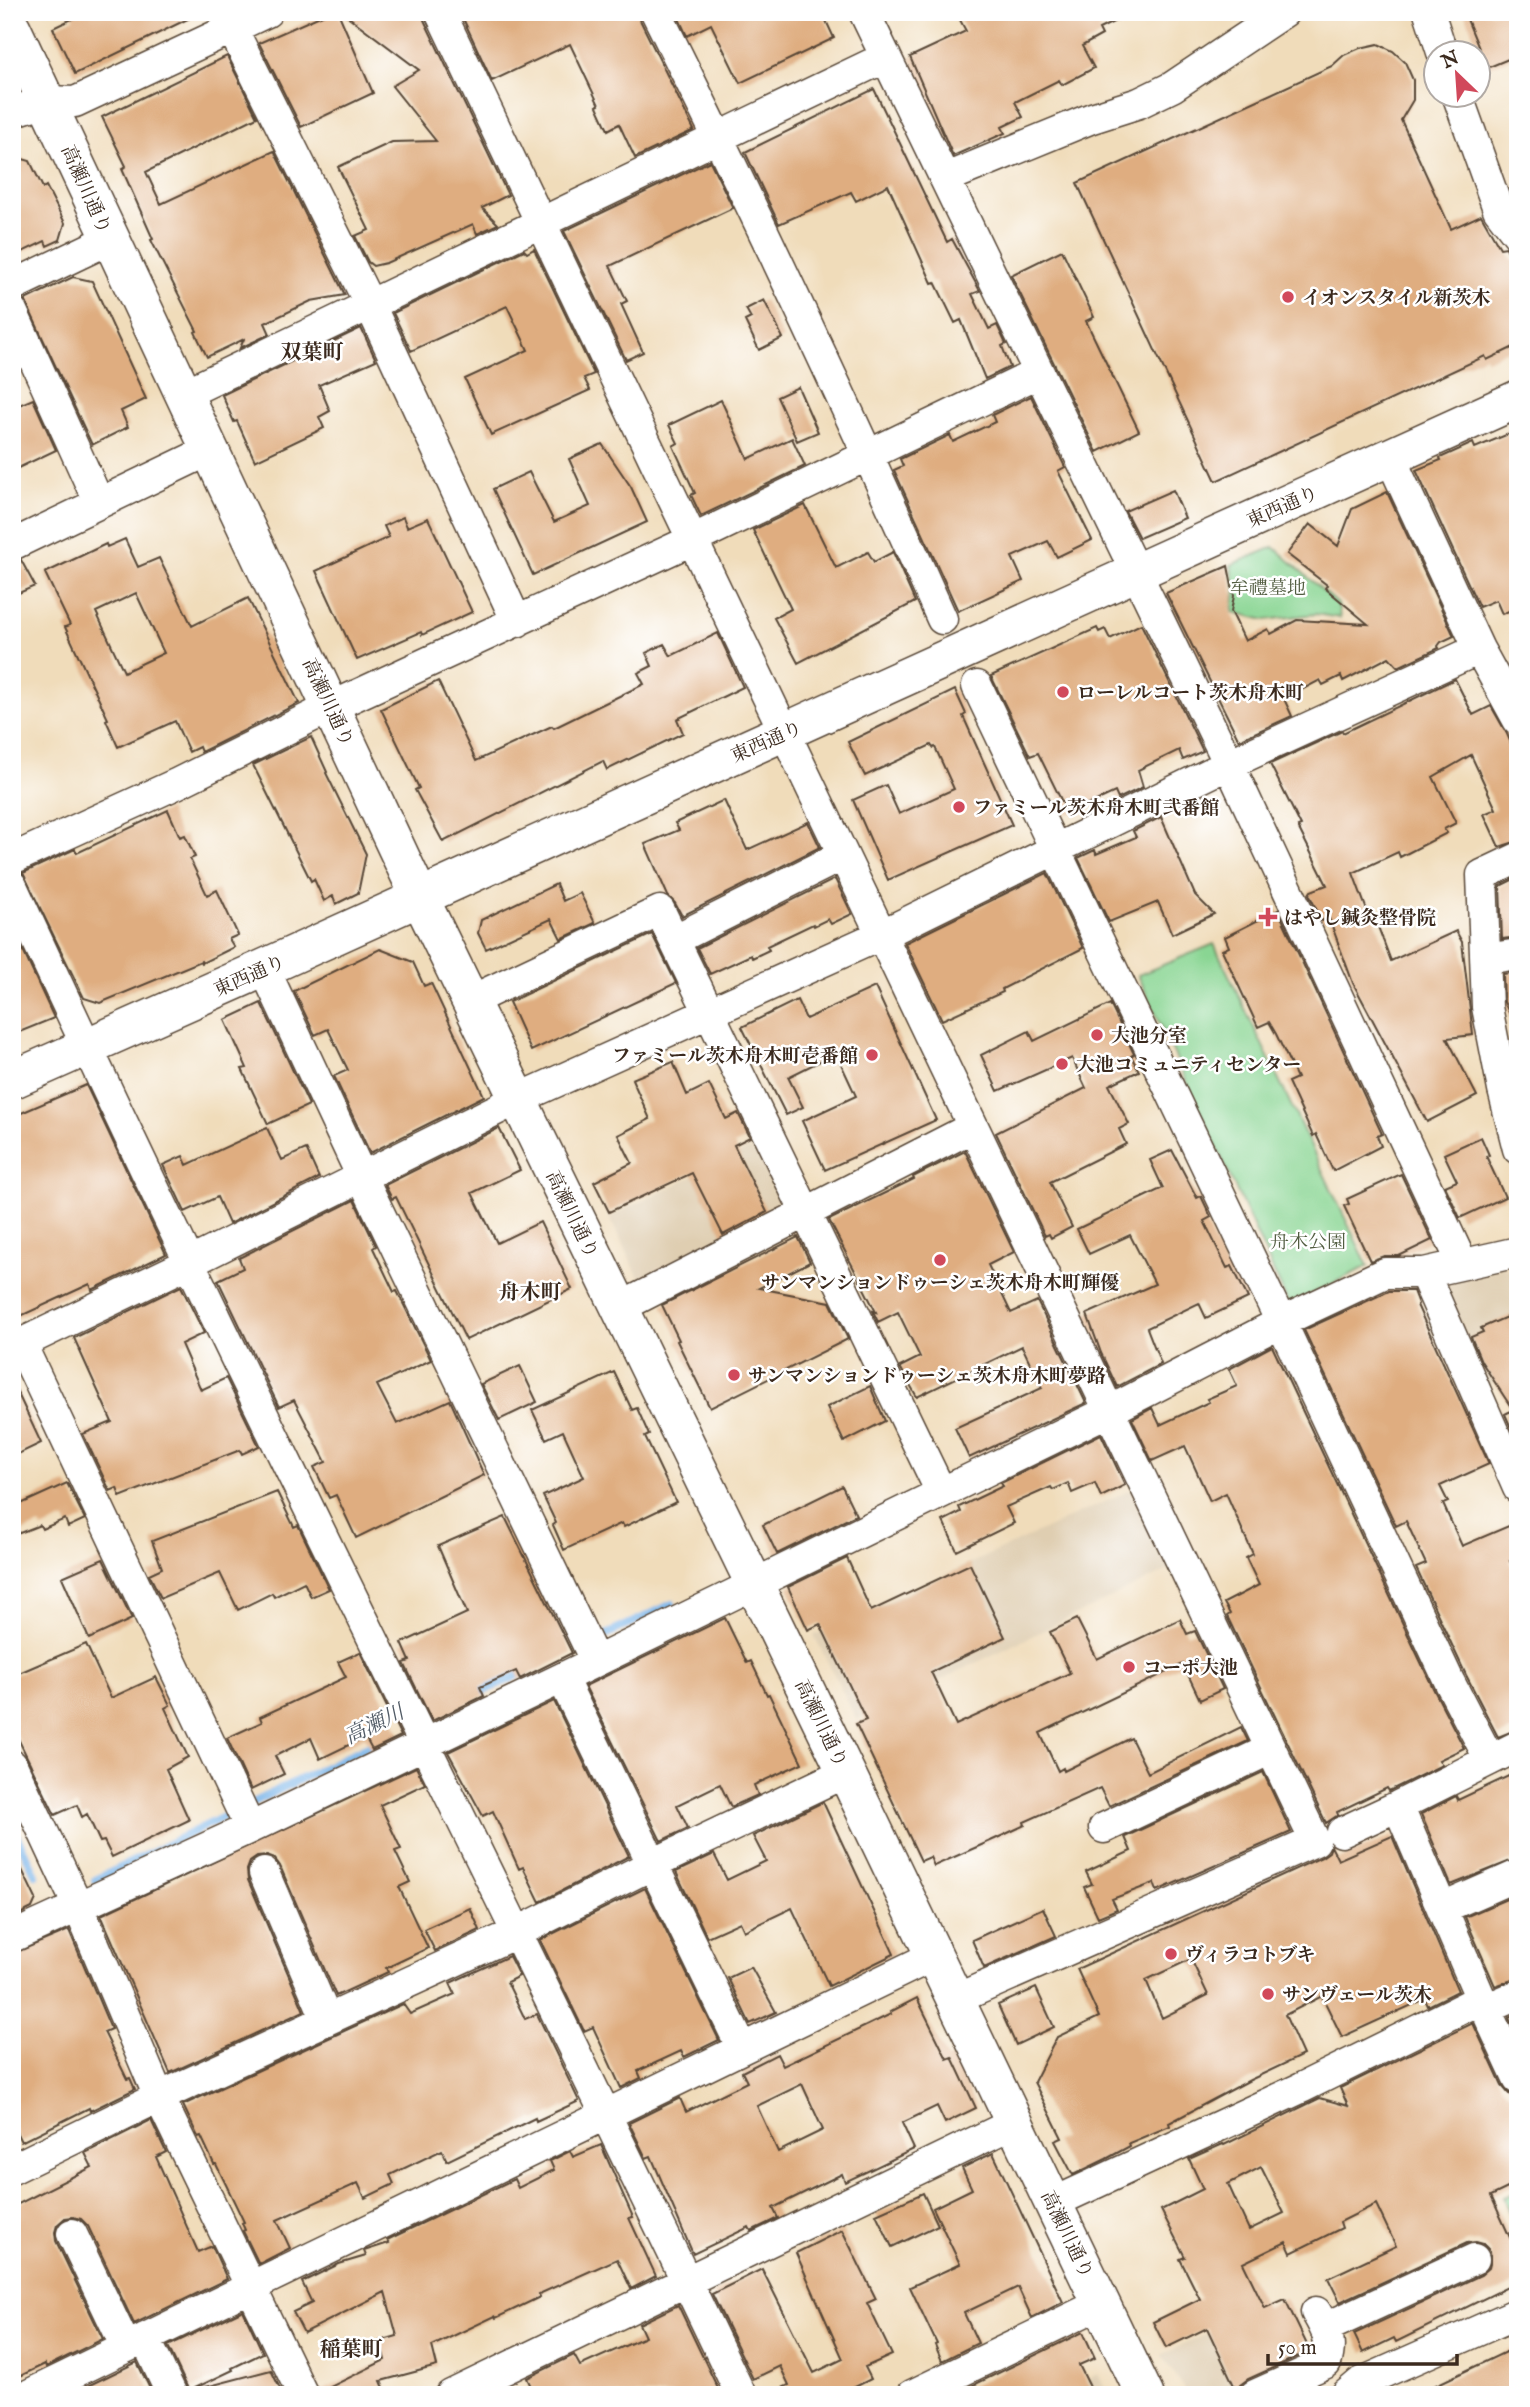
<svg xmlns="http://www.w3.org/2000/svg" width="1530" height="2407" font-family="'IM FELL English','Noto Serif JP',serif">
	<rect width="100%" height="100%" fill="#fff"/>
	<filter id="ink" filterUnits="userSpaceOnUse"><feTurbulence type="fractalNoise" baseFrequency=".0143" numOctaves="2"/><feDisplacementMap in="SourceGraphic" scale="14" xChannelSelector="R" yChannelSelector="G"/><feConvolveMatrix kernelMatrix="1 2 1 2 8 2 1 2 1" color-interpolation-filters="sRGB"/></filter>
	<filter id="wash" filterUnits="userSpaceOnUse"><feTurbulence type="fractalNoise" baseFrequency=".00686" numOctaves="4" result="noise"/><feDisplacementMap in="SourceGraphic" scale="28" xChannelSelector="R" yChannelSelector="G"/><feGaussianBlur stdDeviation="1.57" result="paint"/><feColorMatrix in="noise" values="0 0 0 0 0 0 0 0 0 0 0 0 0 0 0 0 0 1.4 0 .05"/><feComposite in="paint" operator="in"/></filter>
	<g filter="url(#wash)">
		<rect width="100%" height="100%" fill="#f0dcba"/>
		<path fill="#dfceb1" d="M765,1141L795,1203L654,1281L640,1280L609,1217Z
			M1492,1261L1518,1274V1368L1482,1389L1432,1273Z
			M1137,1487L1177,1566L857,1720L814,1635Z
			M1267,2305L1297,2370L1244,2395H1188L1161,2355Z
			M1098,2374L1109,2395H1053Z"/>
		<path fill="#89d593" stroke="#628058" stroke-width="2" d="M1274,547L1338,604L1340,618L1316,614L1265,620L1233,612L1236,590L1231,565Z
			M1214,944L1368,1266L1289,1305L1138,975Z
			M1518,2192V2234L1503,2197Z"/>
		<g fill="none" stroke-linecap="round" stroke-linejoin="round">
			<path stroke="#76b2e8" stroke-width="8" d="M593,1641L672,1604
				M475,1695L527,1671
				M12,1827L36,1874
				M95,1880L378,1741"/>
		</g>
		<g id="blocks">
			<path fill="#dfad80" fill-rule="evenodd" d="M71,12H202L75,74L53,28L74,18Z
				M329,12H338L373,93L301,127L259,43Z
				M342,12H423L424,20L508,195L482,208L498,224L477,234L473,224L386,263L373,266L368,262L355,236L369,230L338,167L392,142L436,141L392,86L419,70Z
				M460,12H639L640,20L694,130L635,158L619,124L608,130L597,106L599,105L570,44L492,81Z
				M676,12H822L834,38L740,83L711,24L687,36Z
				M975,12H1134L1099,29L1102,35L1082,46L1094,68L1062,85L1059,80L1015,102L1023,117L1002,127L1005,133L953,156L910,57L966,31L960,20Z
				M1464,12H1518V55L1487,68Z
				M1378,44L1393,51L1405,62L1413,80V100L1401,120L1451,229L1481,215L1500,248L1506,247L1512,260L1518,265V345L1487,360L1485,356L1216,481L1077,183L1332,66L1344,55L1360,48Z
				M227,56L257,117L146,172L161,204L274,151L345,295L311,301L265,323L270,334L240,348L244,339L207,357L195,332L197,331L151,240L153,239L122,169L126,166L102,117Z
				M874,89L947,242L952,239L980,291L972,294L989,329L997,325L1006,344L1002,346L1010,367L985,379L961,320L955,323L935,282L932,283L888,185L856,201L851,192L779,224L745,152Z
				M12,156L30,161L43,188L46,186L65,223L60,240L47,246L45,241L12,257Z
				M710,161L733,208L610,266L627,301L621,304L643,352L626,360L564,231Z
				M534,249L594,374L584,378L590,390L491,435L465,379L528,350L507,306L411,351L393,313L524,250L527,253Z
				M1062,250L1094,317L1086,321L1139,431L1097,452L1011,275Z
				M73,277L92,281L146,399L121,411L128,427L92,445L25,300Z
				M764,300L783,338L759,350L745,321L751,318L746,309Z
				M361,328L376,360L319,385L330,411L319,417L324,428L255,461L237,421L234,422L222,395Z
				M798,387L818,432L797,441L777,397Z
				M1031,396L1065,467L1058,471L1092,540L1057,557L1048,541L1012,557L1023,581L958,611L894,470L903,466L900,459L950,435L953,442L995,422L992,415Z
				M33,399L56,450L12,471V408Z
				M721,400L748,459L792,438L805,466L701,516L691,495L695,493L673,446L678,443L669,425Z
				M1518,430V607L1502,614L1496,600L1479,607L1416,470L1441,460L1440,458L1473,443L1475,448Z
				M602,444L631,487L647,522L533,575L493,489L529,472L554,522L590,506L569,459Z
				M1173,490L1185,518L1139,538L1125,511Z
				M1387,492L1454,636L1441,642L1438,646L1439,648L1398,667L1389,657L1343,681L1341,676L1323,685L1320,680L1284,699L1292,716L1239,740L1166,593L1228,566L1234,596L1231,611L1245,641L1268,629L1271,634L1297,620L1368,624L1325,588L1327,585L1287,554L1310,524L1338,546L1352,509Z
				M805,505L836,568L868,552L874,562L893,552L915,602L798,663L774,618L791,609L753,530Z
				M403,517L407,527L428,518L472,612L422,635L421,632L357,660L316,571L389,537L384,526Z
				M125,539L138,567L159,558L192,626L248,598L299,703L201,752L199,747L189,752L175,721L118,747L106,720L108,719L65,627L70,625L45,573L106,544L107,547ZM136,593L164,653L124,672L96,612Z
				M21,560L35,586L12,596V562Z
				M1141,624L1203,751L1183,760L1179,750L1138,770L1143,787L1118,799L1115,792L1068,814L1038,753L1030,756L991,676L1097,628L1099,632L1105,629L1110,639Z
				M718,633L743,687L677,719L683,733L607,770L603,761L443,842L415,790L419,788L381,709L438,681L476,761L552,726L554,728L644,684L638,673L652,666L646,653L664,644L671,656Z
				M1455,679L1473,715L1491,706L1507,734L1518,759V841L1499,847L1484,814L1496,809L1471,755L1433,777L1456,823L1444,829L1447,833L1400,857L1398,852L1353,873L1368,913L1372,911L1391,961L1456,931L1462,942L1473,1035L1447,1038L1477,1096L1427,1122L1353,983L1329,918L1322,921L1309,894L1311,891L1327,885L1298,827L1301,826L1270,764L1342,731L1343,733Z
				M955,690L966,714L963,716L1012,825L888,880L853,800L886,785L899,814L954,789L935,747L933,748L931,745L865,776L848,742Z
				M311,737L327,772L326,773L366,854L358,893L336,904L333,896L324,901L314,879L311,881L253,765Z
				M724,800L747,850L808,822L820,847L682,916L675,903L668,896L645,844L679,830L675,823Z
				M168,810L180,837L185,835L195,857L190,859L207,895L217,890L238,935L229,939L234,947L202,963L201,961L100,1003L84,998L23,873L75,849L77,853Z
				M1161,817L1195,895L1214,914L1172,934L1158,902L1109,922L1078,858L1095,850L1096,854L1136,837L1133,831Z
				M1047,873L1083,948L1002,989L1003,992L942,1020L905,943Z
				M1518,877V937L1502,939L1500,886Z
				M835,879L852,914L831,924L828,919L814,926L813,924L767,946L769,950L752,958L751,955L710,974L697,948Z
				M556,884L563,901L580,893L595,923L561,939L551,919L486,949L478,933L481,920Z
				M1278,910L1382,1134L1377,1136L1381,1146L1333,1171L1316,1134L1313,1136L1288,1082L1297,1078L1276,1034L1269,1022L1258,1027L1222,950L1229,947L1225,937Z
				M652,934L676,983L531,1051L509,1002Z
				M18,940L54,1018L12,1035V943Z
				M380,949L413,962L424,986L431,983L484,1096L370,1153L334,1076L348,1070L328,1029L315,1035L294,991Z
				M1518,972V1031L1504,1002L1503,974Z
				M875,987L936,1120L825,1170L802,1121L856,1096L836,1053L788,1077L803,1107L786,1115L742,1027L797,1000L806,1019Z
				M261,1003L309,1105L268,1124L242,1069L247,1068L225,1020Z
				M1110,1004L1134,1054L1131,1056L1139,1071L1109,1085L1129,1124L1119,1129L1126,1144L1050,1182L1072,1227L1051,1238L1049,1234L1045,1236L996,1133L1086,1088L1072,1058L998,1091L981,1055L1029,1031L1034,1041Z
				M673,1062L687,1095L709,1084L726,1119L738,1113L750,1137L734,1145L767,1212L723,1235L692,1173L609,1212L594,1182L632,1163L618,1135L650,1119L632,1079Z
				M86,1085L166,1254L92,1290L90,1284L12,1320V1117Z
				M267,1128L282,1160L306,1149L319,1178L229,1224L217,1197L185,1212L163,1165L183,1156L187,1165Z
				M499,1128L520,1170L472,1193L497,1243L540,1222L572,1289L466,1340L396,1197L392,1199L385,1185Z
				M1481,1137L1489,1155L1486,1156L1505,1197L1460,1218L1445,1186L1457,1181L1444,1154Z
				M1172,1150L1197,1198L1201,1196L1211,1217L1204,1221L1227,1268L1232,1266L1248,1298L1206,1318L1199,1303L1147,1328L1161,1364L1117,1387L1101,1353L1087,1314L1155,1284L1130,1235L1089,1254L1077,1229L1163,1188L1150,1160Z
				M965,1151L1014,1252L988,1265L1011,1313L1037,1301L1086,1403L969,1458L955,1428L1042,1388L1022,1346L917,1397L900,1367L920,1357L898,1312L878,1322L873,1311L876,1312L829,1220L914,1179L913,1177Z
				M1401,1174L1432,1240L1399,1256H1384L1370,1261L1344,1206L1349,1204L1347,1199Z
				M354,1200L376,1246L373,1248L394,1292L397,1291L431,1360L377,1385L397,1424L450,1400L484,1475L356,1538L336,1495L329,1498L314,1467L326,1462L294,1400L279,1407L218,1280L243,1268L239,1258Z
				M798,1237L810,1262L759,1288L830,1302L848,1339L710,1408L677,1341L679,1340L662,1305Z
				M181,1286L204,1333L181,1344L201,1390L226,1378L259,1446L242,1454L240,1450L120,1497L117,1488L110,1491L83,1434L112,1422L74,1338Z
				M1389,1291H1413L1418,1304L1417,1305L1489,1464L1440,1486L1448,1502L1443,1504L1462,1546L1511,1525L1518,1541V1558L1510,1561L1518,1578V1729L1498,1737L1466,1675L1416,1568L1426,1564L1406,1521L1396,1526L1304,1330Z
				M1518,1312V1444L1505,1414L1513,1410L1481,1361L1471,1337L1483,1332L1481,1328Z
				M1272,1346L1434,1690L1464,1748L1439,1760L1442,1765L1389,1791L1387,1788L1337,1812L1338,1815L1326,1823L1227,1616L1230,1614L1224,1603L1259,1585L1246,1558L1253,1554L1226,1493L1210,1501L1185,1446L1152,1461L1132,1419L1152,1408L1160,1425L1209,1402L1207,1399L1237,1386L1229,1369Z
				M520,1366L537,1402L499,1420L481,1384Z
				M614,1372L632,1410L637,1408L649,1435L645,1437L676,1502L624,1527L622,1523L564,1550L553,1525L556,1523L543,1496L584,1477L563,1431L546,1439L532,1410Z
				M12,1381L41,1443L12,1457Z
				M870,1386L885,1421L844,1442L827,1407Z
				M1101,1434L1125,1485L1101,1497L1095,1483L1072,1493L1068,1483L1053,1490L1051,1487L1006,1507L1014,1523L957,1551L943,1521L961,1512L959,1507L1003,1486L1001,1483Z
				M67,1483L85,1519L68,1527L65,1519L42,1529L40,1525L12,1536V1508Z
				M842,1486L856,1515L777,1554L763,1525Z
				M277,1492L294,1527L298,1525L329,1589L311,1597L304,1582L274,1597L272,1593L238,1610L220,1573L161,1598L149,1574L162,1568L152,1541Z
				M505,1517L572,1653L520,1679L516,1671L480,1687L484,1696L432,1721L404,1663L410,1661L402,1643L467,1613L438,1546Z
				M847,1558L871,1611L970,1564L1005,1637L931,1672L956,1725L1070,1673L1050,1632L1077,1619L1097,1659L1180,1619L1187,1634L1195,1631L1223,1689L1200,1700L1183,1664L1040,1733L1058,1771L1063,1768L1064,1771L1131,1738L1148,1773L1241,1727L1248,1741L1109,1806L1100,1788L1024,1822L1025,1825L995,1839L934,1866L930,1857L921,1861L856,1724L866,1720L820,1624L808,1630L788,1587Z
				M103,1559L132,1619L89,1639L62,1577Z
				M725,1618L747,1663L751,1661L767,1695L769,1694L802,1763L754,1785L758,1795L731,1807L720,1784L677,1805L688,1828L661,1841L585,1686Z
				M86,1644L111,1698L156,1677L170,1705L165,1708L188,1757L166,1769L189,1820L112,1857L104,1841L100,1842L87,1814L82,1817L77,1805L55,1815L12,1726V1676Z
				M360,1652L401,1736L372,1750L365,1737L320,1759L311,1738L275,1756L284,1774L251,1790L227,1738L262,1722L260,1717L346,1677L338,1662Z
				M554,1701L629,1856L540,1902L523,1867L519,1869L493,1811L483,1816L448,1752Z
				M1518,1766V1858L1451,1885L1421,1814L1456,1796L1458,1800L1513,1774L1511,1769Z
				M416,1767L425,1784L380,1805L401,1849L395,1851L410,1882L399,1887L428,1948L386,1968L388,1972L336,1996L280,1866L275,1859L267,1856L257,1857L250,1862L247,1870L248,1880L304,2011L170,2073L101,1915Z
				M1263,1772L1291,1832L1157,1891L1154,1883L1112,1899L1117,1909L1098,1917L1084,1887L1092,1884L1086,1872L1131,1851L1125,1837Z
				M823,1802L894,1954L829,1986L792,1908L744,1931L740,1922L707,1937L676,1872L714,1854L727,1880L766,1861L753,1836Z
				M1392,1836L1458,1991L1428,2006L1425,1999L1342,2037L1322,1996L1285,2015L1303,2055L1250,2080L1169,2123L1170,2126L1129,2143L1130,2146L1106,2159L1073,2175L1055,2141L1062,2138L1034,2082L1057,2037L1099,2017L1077,1969L1322,1857L1329,1852L1331,1846L1338,1860ZM1191,1959L1208,1995L1162,2018L1146,1980Z
				M12,1849L36,1899L32,1908L12,1918Z
				M645,1888L719,2040L684,2057L681,2051L638,2071L641,2078L621,2088L593,2027L584,2031L540,1940Z
				M1518,1894V1978L1495,1986L1465,1917Z
				M470,1908L480,1930L435,1951L424,1929Z
				M1043,1908L1056,1936L984,1968L972,1940Z
				M69,1930L111,2029L104,2032L127,2079L130,2078L135,2089L90,2111L89,2108L21,2142L12,2123V1954Z
				M509,1956L519,1976L507,1982L525,2019L537,2014L579,2101L536,2121L535,2118L447,2161L442,2150L390,2175L394,2184L365,2198L358,2183L277,2220L290,2248L259,2264L243,2231L245,2230L242,2223L244,2222L216,2164H214L201,2136L198,2137L183,2105L403,2004L410,2014L455,1994L450,1983Z
				M751,1967L776,2012L750,2024L728,1978Z
				M1036,1988L1054,2027L1016,2045L998,2005Z
				M917,1998L947,2059L952,2057L976,2108L945,2123L937,2106L902,2123L914,2149L845,2182L842,2174L773,2208L778,2218L751,2231L749,2227L693,2254L651,2156L646,2158L629,2123L680,2098L686,2112L747,2082L742,2072L777,2054L783,2066L891,2014L890,2012ZM802,2084L823,2130L778,2152L757,2106Z
				M1518,2014V2037L1509,2018Z
				M1473,2023L1502,2086L1509,2094L1518,2096V2183L1491,2196L1518,2255V2282L1396,2342L1394,2338L1363,2353L1354,2334L1481,2275L1489,2268L1491,2260L1490,2251L1483,2244L1476,2242L1467,2243L1340,2302L1328,2278L1396,2246L1376,2204L1340,2222L1342,2228L1291,2253L1286,2242L1243,2263L1265,2308L1285,2299L1310,2351L1248,2379L1240,2385L1238,2394L1207,2328L1166,2348L1153,2322L1200,2299L1180,2259L1185,2257L1161,2210L1203,2189L1189,2159L1223,2144L1224,2145L1320,2098L1348,2106L1340,2088ZM1261,2167L1284,2213L1249,2230L1228,2184Z
				M151,2120L166,2152L156,2157L198,2252L212,2246L227,2279L134,2324L88,2226L81,2219L73,2217L65,2218L57,2225L55,2232L56,2241L103,2339L46,2367L45,2364L12,2380V2207L92,2167L85,2153Z
				M601,2145L633,2217L629,2218L656,2276L631,2289L617,2259L539,2294L540,2297L496,2318L495,2316L432,2346L437,2366L381,2381L387,2395H320V2392L385,2360L380,2341L397,2336L385,2292L304,2333L293,2312L312,2303L302,2282L339,2264L366,2256L364,2251L389,2243L387,2240L514,2179L518,2188L554,2170L550,2161L570,2151L573,2157Z
				M993,2153L1063,2302L1032,2318L1018,2287L964,2313L978,2343L942,2361L935,2345L937,2344L910,2287L960,2264L933,2208L972,2189L962,2168Z
				M923,2193L938,2225L892,2247L876,2214Z
				M842,2230L876,2299L867,2303L892,2355L865,2367L871,2379L839,2395H767L789,2385L780,2366L753,2379L712,2294L762,2269L814,2373L843,2359L796,2253Z
				M678,2305L721,2395H535L527,2378L574,2355L580,2366L645,2337L639,2324Z
				M243,2310L263,2353L232,2368L233,2370L189,2391L168,2346Z
				M1083,2332L1095,2358L1079,2365L1094,2395H958L957,2393Z
				M1518,2346V2395H1415Z
				M137,2362L153,2395H69Z
				M271,2370L283,2395H203L202,2388Z"/>
		</g>
	</g>
	<g filter="url(#ink)">
		<use href="#blocks" fill-opacity="0" stroke="#564535" stroke-width="2"/>
		<g fill="none" stroke-linecap="round" stroke-linejoin="round">
			<g stroke="#564535" stroke-width="33">
				<path id="minor" d="M224,12L370,305L517,622
					M440,12L1315,1841L954,2000
					M656,12C756,212 851,415 942,619
					M864,12L1229,764L1462,1263
					M1429,12L1442,52
					M1457,94L1498,209L1518,235
					M12,112L46,101L75,102L267,12
					M946,178L1092,118L1139,103L1172,87L1284,12
					M12,286L110,239
					M12,311L99,503
					M184,394L886,57
					M1390,457L1479,649L1518,720
					M12,545L210,450
					M977,686L1281,1322L1450,1683L1490,1760
					M1518,858L1482,875L1487,1007L1503,1090L1518,1149
					M12,859L176,784L331,707L692,540L1038,373
					M12,886C246,1394 501,1891 741,2395
					M674,940L843,855
					M1486,959L1518,954
					M264,968L362,1177L595,1660
					M470,1001L660,911L941,1492
					M1424,1273L1518,1488
					M619,1308L973,1127
					M21,1344L250,1828
					M12,1348L191,1262L518,1099L881,935L1229,764L1479,649
					M562,1678L742,2048
					M12,1765L78,1906L159,2097L303,2395
					M1398,1806L1481,1999L1518,2079
					M1104,1828L1271,1749
					M1342,1832L1398,1806L1518,1746
					M264,1873L327,2020
					M1443,1908L1518,1875
					M12,1937L250,1828L562,1678L1109,1411L1281,1322L1385,1273H1424L1518,1252
					M1486,2009L1518,1995
					M12,2169L159,2097L516,1933L653,1864L846,1772
					M1053,2203L1301,2088L1481,1999
					M72,2234L126,2347
					M1325,2328L1474,2259
					M145,2338L172,2395
					M28,2395L933,1956
					M451,2395L1014,2123
					M912,2395L1102,2303
					M1255,2395L1326,2363C1333,2341 1327,2331 1316,2312
					M1346,2395L1360,2383L1518,2313"/>
			</g>
			<g stroke="#564535" stroke-width="40">
				<path id="tertiary" d="M12,28L420,898L846,1772L1145,2395
					M12,1080L264,968L1518,399"/>
			</g>
			<use href="#minor" stroke="#fff" stroke-width="30"/>
			<use href="#tertiary" stroke="#fff" stroke-width="37"/>
		</g>
	</g>
	<g fill="#d1495b" stroke="#fff" stroke-width="2.5">
		<circle cx="1288" cy="297" r="7"/>
		<circle cx="1063" cy="692" r="7"/>
		<circle cx="959" cy="807" r="7"/>
		<path d="M1264.5 906.5h7v7h7v7h-7v7h-7v-7h-7v-7h7z"/>
		<circle cx="1097" cy="1035" r="7"/>
		<circle cx="872" cy="1055" r="7"/>
		<circle cx="1062" cy="1064" r="7"/>
		<circle cx="940" cy="1260" r="7"/>
		<circle cx="734" cy="1375" r="7"/>
		<circle cx="1129" cy="1667" r="7"/>
		<circle cx="1171" cy="1954" r="7"/>
		<circle cx="1268" cy="1994" r="7"/>
	</g>
	<g text-anchor="middle" stroke-width="5" stroke-linejoin="round" paint-order="stroke">
		<g font-size="19" fill="#3b2a1e" stroke="#fff">
			<text transform="translate(87 189) rotate(66)" y="7">高瀬川通り</text>
			<text transform="translate(1282 506) rotate(-24)" y="7">東西通り</text>
			<text transform="translate(329 702) rotate(65)" y="7">高瀬川通り</text>
			<text transform="translate(766 741) rotate(-24)" y="7">東西通り</text>
			<text transform="translate(249 975) rotate(-24)" y="7">東西通り</text>
			<text transform="translate(573 1214) rotate(64)" y="7">高瀬川通り</text>
			<text transform="translate(822 1723) rotate(64)" y="7">高瀬川通り</text>
			<text transform="translate(1068 2234) rotate(64)" y="7">高瀬川通り</text>
		</g>
		<g font-size="19" font-weight="bold" fill="#3b2a1e" stroke="#fff" text-anchor="start">
			<text x="1302" y="304">イオンスタイル新茨木</text>
			<text x="1077" y="699">ローレルコート茨木舟木町</text>
			<text x="973" y="814">ファミール茨木舟木町弐番館</text>
			<text x="1284" y="924">はやし鍼灸整骨院</text>
			<text x="1111" y="1042">大池分室</text>
			<text x="858" y="1062" text-anchor="end">ファミール茨木舟木町壱番館</text>
			<text x="1076" y="1071">大池コミュニティセンター</text>
			<text x="940" y="1289" text-anchor="middle">サンマンションドゥーシェ茨木舟木町輝優</text>
			<text x="748" y="1382">サンマンションドゥーシェ茨木舟木町夢路</text>
			<text x="1143" y="1674">コーポ大池</text>
			<text x="1185" y="1961">ヴィラコトブキ</text>
			<text x="1282" y="2001">サンヴェール茨木</text>
		</g>
		<g font-size="19" fill="#525d41" stroke="#fff">
			<text x="1268" y="594">牟禮墓地</text>
			<text x="1308" y="1248">舟木公園</text>
		</g>
		<g font-size="21" font-weight="bold" fill="#3b2a1e" stroke="#fff">
			<text x="312" y="359">双葉町</text>
			<text x="530" y="1299">舟木町</text>
			<text x="351" y="2356">稲葉町</text>
		</g>
		<g font-size="21" font-style="italic" fill="#505a65" stroke="#fff">
			<text transform="translate(374 1724) rotate(-26)" y="7">高瀬川</text>
		</g>
	</g>
	<rect width="1530" height="2407" fill="none" stroke="#fff" stroke-width="42"/>
	<g transform="translate(1457 74) rotate(335)"><circle r="33" fill="#ffffff" stroke="#b1aaa5" stroke-width="2"/>
	<path d="M0-5L12 26L0 18L-12 26Z" fill="#d1495b"/>
	<text y="-10" font-size="19" font-weight="bold" text-anchor="middle" fill="#3b2a1e">N</text>
	</g>
	<path d="M1268 2354v10h189v-10" fill="none" stroke="#3b2a1e" stroke-width="3.5"/>
	<text x="1278" y="2354" font-size="21" fill="#3b2a1e" stroke="#ffffff" stroke-width="5" paint-order="stroke">50 m</text>
</svg>
